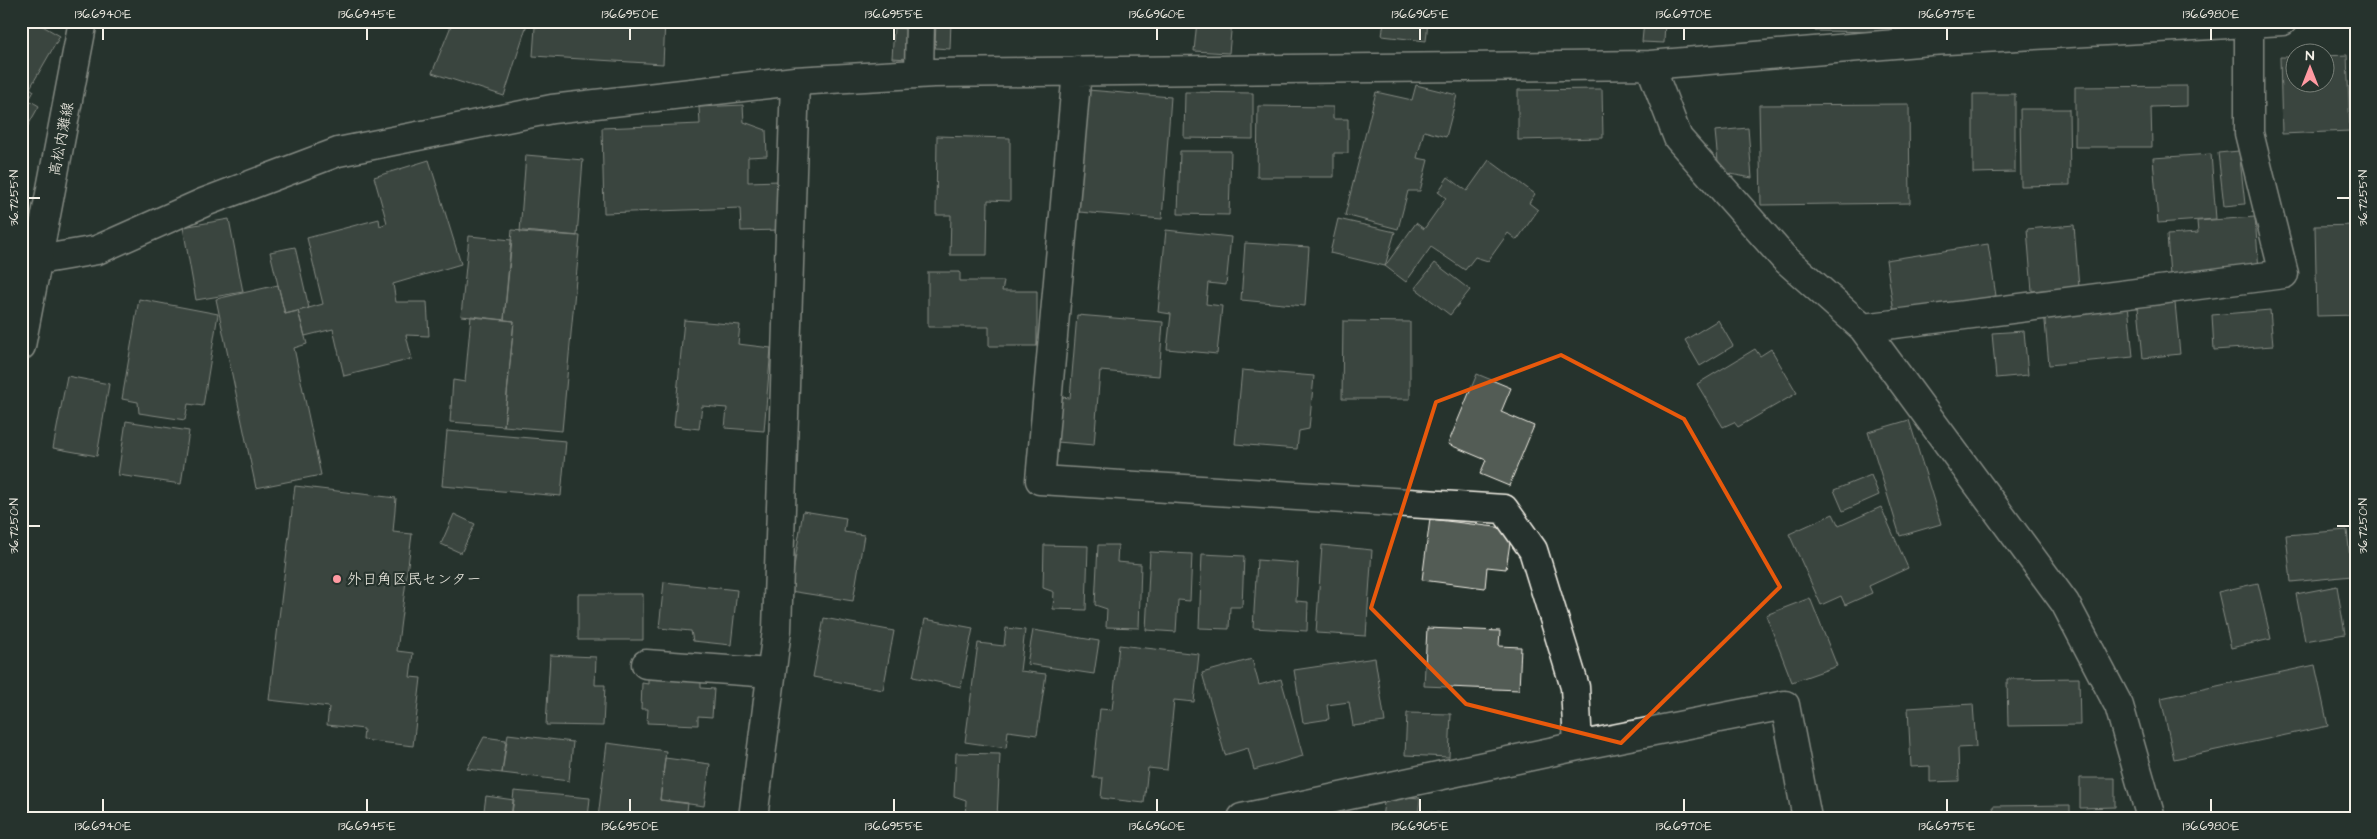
<svg xmlns="http://www.w3.org/2000/svg" width="2377" height="839" font-family="'Architects Daughter','Klee One',sans-serif">
	<rect width="100%" height="100%" fill="#26332d"/>
	<filter id="ink" filterUnits="userSpaceOnUse"><feTurbulence type="fractalNoise" baseFrequency=".02" numOctaves="2"/><feDisplacementMap in="SourceGraphic" scale="10" xChannelSelector="R" yChannelSelector="G"/><feConvolveMatrix kernelMatrix="1 2 1 2 8 2 1 2 1" color-interpolation-filters="sRGB"/></filter>
	<g filter="url(#ink)">
		<path fill="#525c55" stroke="#f4f1e8" d="M21,21H34L60,36L30,88L34,91L29,100L39,106L21,138Z
			M453,21H528L504,96L432,73Z
			M540,21H665L663,64L533,56L535,27H540Z
			M936,21H951L950,49L935,48Z
			M1197,21H1232L1229,53L1194,51Z
			M1303,21H1336V24Z
			M1384,21H1428L1426,41L1382,36Z
			M1644,21H1665L1664,43L1642,42Z
			M1816,21H1890V32L1815,31Z
			M894,28L909,29L908,59L892,58Z
			M2347,55L2350,131L2282,134L2280,57H2294V82H2324V56Z
			M1416,85L1457,95L1446,137L1424,131L1417,158L1428,160L1420,191H1408L1398,229L1345,215L1376,92L1412,100Z
			M2187,86V106L2151,107L2152,147H2075V87Z
			M1602,89L1603,138L1518,140V90Z
			M1088,90L1171,97L1162,219L1079,212Z
			M1185,92L1253,93V139L1184,138Z
			M1973,94H2015V172L1973,173Z
			M1909,104L1910,203L1761,205L1759,105Z
			M743,105L744,122L766,130L767,156L748,157V182L779,181L780,230L741,231L740,208L604,213L602,128L700,124L699,107Z
			M1258,106L1333,107V119H1348V153H1334V177H1257Z
			M2020,109H2069L2070,185L2021,186Z
			M1748,128L1752,178L1719,172L1715,131Z
			M937,136L1010,138V201L988,200L987,255H950L951,215H936Z
			M1180,151H1231L1229,215L1178,214Z
			M2239,151L2245,204L2224,206L2218,153Z
			M2211,154L2216,219L2158,223L2153,158Z
			M526,155L583,160L577,236L520,232Z
			M429,160L461,264L393,284L396,302H427L429,336L406,335L412,359L344,376L333,329L305,336L298,311L323,304L307,238L379,219L380,226L387,223L374,177Z
			M1489,160L1535,194L1529,203L1538,210L1517,240L1508,233L1488,261L1475,257L1465,270L1431,247L1406,282L1385,266L1416,223L1424,229L1446,198L1438,192L1448,177L1467,191Z
			M2255,217L2259,270L2170,276L2167,235L2198,233L2197,221Z
			M229,219L243,292L196,300L183,227Z
			M1338,219L1395,232L1385,266L1330,253Z
			M2074,225L2079,287L2032,291L2027,229Z
			M2356,225V315L2317,316L2315,226Z
			M512,230L580,236L562,431L504,426L514,321L504,320Z
			M1166,230L1231,237L1226,285L1208,283L1206,304L1222,306L1217,354L1167,349L1171,314L1158,312Z
			M469,236L512,240L504,320L461,316Z
			M1245,243L1309,247L1305,306L1241,300Z
			M1988,244L1996,296L1894,312L1886,260Z
			M295,247L309,308L285,314L270,252Z
			M1435,263L1470,290L1450,315L1415,288Z
			M928,272H960V281H1004L1002,291H1037V346H989V327H928Z
			M278,285L285,314L298,311L307,344L294,348L321,475L256,488L216,299Z
			M139,299L218,314L203,406L188,404L185,420L139,413L138,402L122,399Z
			M2175,303L2180,354L2143,358L2138,307Z
			M2128,304L2133,357L2049,365L2044,311Z
			M2270,310L2273,346L2214,350L2212,315Z
			M1077,315L1163,322L1159,376L1100,371L1094,445L1057,442L1061,397L1070,398Z
			M471,316L514,321L504,426L450,422L453,380L465,382Z
			M684,320L740,325L738,344L771,348L764,431L725,428L727,408L702,406L699,429L674,426Z
			M1718,320L1733,346L1700,366L1685,340Z
			M1343,321L1410,322V399H1342Z
			M2024,331L2028,375L1996,378L1992,333Z
			M1755,349L1760,356L1771,349L1797,393L1738,427L1734,422L1723,427L1697,384Z
			M1242,370L1314,376L1309,429L1299,431L1297,449L1235,444Z
			M1477,374L1511,388L1501,412L1534,426L1509,486L1480,474L1486,460L1448,444Z
			M67,376L109,384L97,456L53,448Z
			M1909,420L1941,524L1900,536L1868,432Z
			M126,421L189,431L181,484L118,475Z
			M447,431L566,441L561,496L442,486Z
			M1871,475L1879,495L1843,511L1834,490Z
			M295,486L396,498L393,532L412,534L397,651L413,653L410,677L421,678L413,746L363,740L364,729L327,725L329,707L269,700Z
			M1881,507L1908,568L1869,586L1872,593L1845,605L1841,596L1821,605L1789,534L1833,514L1839,526Z
			M803,511L846,518L844,532L864,535L853,601L790,591Z
			M454,514L475,524L461,553L441,544Z
			M1430,519L1512,529L1506,569L1487,567L1485,588L1422,580Z
			M2347,530L2352,576L2291,582L2286,535Z
			M1044,545L1088,546L1086,610L1053,609L1054,592L1043,588Z
			M1098,545H1118L1117,562L1141,564L1139,628L1106,627L1107,609L1095,605Z
			M1322,545L1372,550L1366,636L1316,633Z
			M1150,552L1192,554L1190,601L1178,600L1176,632L1146,630Z
			M1202,554L1244,556L1242,607H1230L1229,629L1199,628Z
			M1257,560L1298,563L1296,601L1308,602L1307,631L1253,628Z
			M664,582L737,590L731,645L693,641L691,631L659,628Z
			M2258,583L2271,639L2231,648L2218,592Z
			M2337,586L2345,634L2305,641L2296,594Z
			M578,594H643V640H578Z
			M1810,598L1837,666L1792,682L1766,615Z
			M824,618L894,631L883,690L813,677Z
			M925,619L973,628L961,687L913,677Z
			M1006,628L1025,630L1020,671L1046,674L1037,735L1008,731L1006,748L965,742L978,643L1004,646Z
			M1427,628L1500,631L1499,646L1521,647L1519,690L1424,686Z
			M1033,630L1099,641L1094,674L1027,664Z
			M1119,645L1199,654L1194,702L1174,700L1167,770L1148,768L1144,803L1101,798L1103,778H1093L1100,709L1112,710Z
			M550,655L596,657L595,685H605L603,726L546,725Z
			M1375,658L1385,722L1353,726L1349,702L1327,705L1329,719L1303,723L1294,670Z
			M1252,659L1259,685L1281,679L1303,756L1254,770L1248,748L1225,755L1202,673Z
			M2315,665L2328,726L2174,759L2161,698Z
			M648,678L701,681V688L714,689L712,717L698,716V725L647,723L648,709H641L642,683L648,684Z
			M2079,678L2080,725L2008,726L2007,679Z
			M1973,704L1976,747L1958,748L1959,781L1930,782V766L1911,767L1908,708Z
			M1407,713L1451,714L1449,757L1405,755Z
			M508,734L573,742L569,781L502,773Z
			M484,737L506,740L502,773L467,769Z
			M607,743L666,751L660,800L688,803L686,818H598Z
			M956,753L1000,754L997,818L965,817L966,800L954,796Z
			M665,758L710,764L704,806L660,800Z
			M2080,778H2115V807L2080,808Z
			M514,791L590,798L588,818H511Z
			M1385,795L1420,798L1418,818H1382Z
			M486,796L514,800L511,818H483Z
			M2070,805V818H1994L1993,806Z
			M1429,812L1493,817L1428,818Z"/>
		<g fill="none" stroke-linecap="round" stroke-linejoin="round">
			<g stroke="#f4f1e8" stroke-width="31">
				<path id="minor" d="M1650,65L1678,138L1783,257L1863,328L2065,603L2119,706L2151,818
					M1077,71L1040,480L1504,509L1533,550L1575,687L1578,746
					M919,74L920,21
					M38,260L97,250L205,202L338,152L552,109L795,81L934,73L1650,65L1930,41L2283,21
					M1863,328L2284,274L2249,133V24
					M646,664L771,673
					M753,818L777,630L795,81
					M1242,818L1578,746L1785,705L1807,818"/>
			</g>
			<g stroke="#f4f1e8" stroke-width="31">
				<path id="major" d="M21,346L83,21"/>
			</g>
			<use href="#minor" stroke="#26332d" stroke-width="28"/>
			<use href="#major" stroke="#26332d" stroke-width="28"/>
		</g>
	</g>
	<path d="M0 0H2377V839H0ZM1561,355L1684,419L1780,587L1621,743L1466,704L1371,608L1436,402Z" fill="#26332d" fill-opacity=".55" fill-rule="evenodd"/>
	<path fill="none" stroke="#e8590c" stroke-width="4" stroke-linejoin="round" d="M1561,355L1684,419L1780,587L1621,743L1466,704L1371,608L1436,402Z"/>
	<path fill="none" stroke="#f4f1e8" stroke-width="2" d="M103,28V40M367,28V40M630,28V40M894,28V40M1157,28V40M1420,28V40M1684,28V40M1947,28V40M2211,28V40M28,198H40M2337,198H2350M28,526H40M2337,526H2350M103,799V812M367,799V812M630,799V812M894,799V812M1157,799V812M1420,799V812M1684,799V812M1947,799V812M2211,799V812"/>
	<circle fill="#ff9aa2" stroke="#26332d" stroke-width="2" cx="337" cy="579" r="5"/>
	<g text-anchor="middle" stroke-width="4.5" stroke-linejoin="round" paint-order="stroke">
		<g font-size="15" fill="#f4f1e8" stroke="#26332d">
			<text transform="translate(61 139) rotate(-79)" y="5">高松内灘線</text>
		</g>
		<g font-size="15" fill="#f4f1e8" stroke="#26332d" text-anchor="start">
			<text x="347" y="584">外日角区民センター</text>
		</g>
	</g>
	<rect width="2377" height="839" fill="none" stroke="#26332d" stroke-width="55"/>
	<g transform="translate(2310 68)"><circle r="24" fill="#26332d" stroke="#787f78"/>
	<path d="M0-4L9 19L0 12L-9 19Z" fill="#ff9aa2"/>
	<text y="-8" font-size="14" font-weight="bold" text-anchor="middle" fill="#f4f1e8">N</text>
	</g>
	<rect x="28" y="28" width="2322" height="784" fill="none" stroke="#f4f1e8" stroke-width="2"/>
	<g font-size="12" text-anchor="middle" fill="#f4f1e8">
		<text x="103" y="18">136.6940°E</text>
		<text x="367" y="18">136.6945°E</text>
		<text x="630" y="18">136.6950°E</text>
		<text x="894" y="18">136.6955°E</text>
		<text x="1157" y="18">136.6960°E</text>
		<text x="1420" y="18">136.6965°E</text>
		<text x="1684" y="18">136.6970°E</text>
		<text x="1947" y="18">136.6975°E</text>
		<text x="2211" y="18">136.6980°E</text>
		<text transform="translate(14 198) rotate(-90)" y="4">36.7255°N</text>
		<text transform="translate(2363 198) rotate(-90)" y="4">36.7255°N</text>
		<text transform="translate(14 526) rotate(-90)" y="4">36.7250°N</text>
		<text transform="translate(2363 526) rotate(-90)" y="4">36.7250°N</text>
		<text x="103" y="830">136.6940°E</text>
		<text x="367" y="830">136.6945°E</text>
		<text x="630" y="830">136.6950°E</text>
		<text x="894" y="830">136.6955°E</text>
		<text x="1157" y="830">136.6960°E</text>
		<text x="1420" y="830">136.6965°E</text>
		<text x="1684" y="830">136.6970°E</text>
		<text x="1947" y="830">136.6975°E</text>
		<text x="2211" y="830">136.6980°E</text>
	</g>
</svg>
